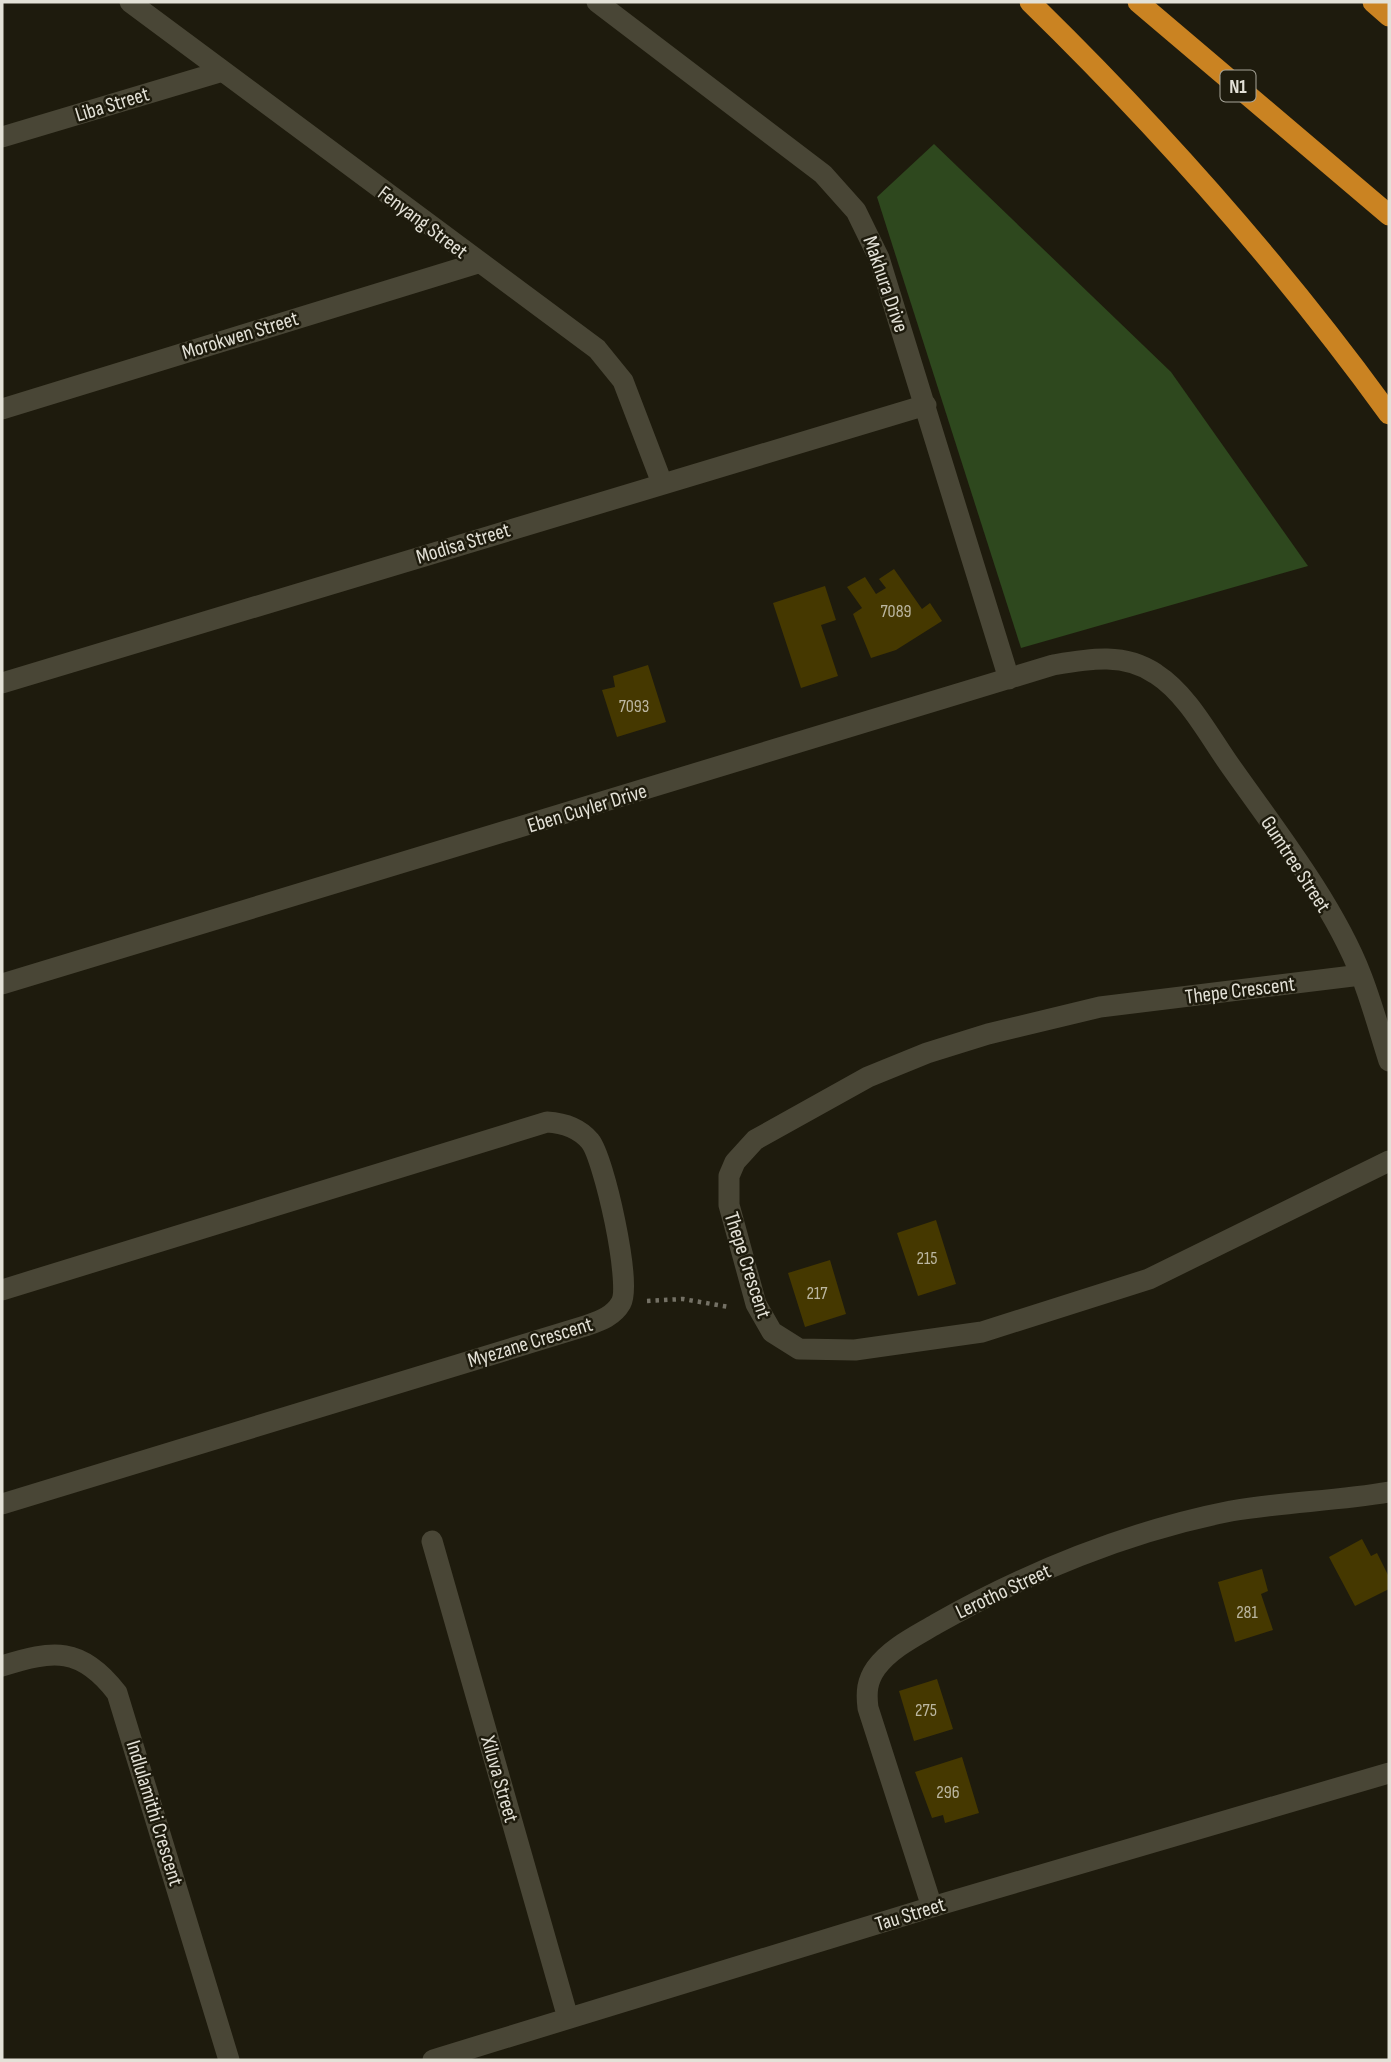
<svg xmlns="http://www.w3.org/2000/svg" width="1391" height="2062" font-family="'Sofia Sans Condensed',sans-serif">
	<rect width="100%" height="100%" fill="#1e1b0d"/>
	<path fill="#2e481e" d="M934,144L1171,372L1308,566L1021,648L877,197Z"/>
	<path fill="#453800" d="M894,569L922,609L930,603L942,621L896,650L871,658L853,614L862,608L847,587L865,577L876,594L886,588L879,579Z
		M825,586L836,620L821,625L838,676L801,688L773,603Z
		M648,665L666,722L617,737L602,690L615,687L613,676Z
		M936,1220L956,1284L918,1296L897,1233Z
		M830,1260L846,1314L805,1327L788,1273Z
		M1362,1539L1371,1556L1377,1553L1389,1577V1589L1355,1606L1329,1557Z
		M1262,1569L1268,1591L1261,1594L1273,1630L1235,1642L1218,1582Z
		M937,1679L953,1729L914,1741L899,1691Z
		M962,1757L979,1813L945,1823L943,1815L932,1818L915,1772Z"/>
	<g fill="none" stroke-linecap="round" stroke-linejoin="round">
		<path stroke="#747165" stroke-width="4.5" stroke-dasharray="3.5 5" stroke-linecap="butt" d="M647,1301L683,1299L729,1307"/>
		<path stroke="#494636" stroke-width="21" d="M130,2L597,349L623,381L662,483
			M597,2L823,174L856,211L879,258L1009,679
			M2,137L223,71
			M2,409L478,263
			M2,683L926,405
			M1361,975L1100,1007L988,1034L927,1053L868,1077L755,1140L735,1162L729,1176V1205L756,1304L772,1332L799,1349L855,1350L982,1332L1149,1279L1389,1161
			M2,984L1053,665C1088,659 1124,652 1156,674C1187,694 1208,734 1229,764C1274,828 1333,903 1361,975C1372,1003 1380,1033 1389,1061
			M2,1290L547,1122C564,1123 579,1128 590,1141C604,1158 632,1284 621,1303C613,1317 599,1321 585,1326L2,1504
			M432,1541L568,2018
			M2,1666C53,1650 81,1646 117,1693L229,2060
			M932,1907L868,1708C866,1692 867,1681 876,1668C891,1648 914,1637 936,1624C1026,1573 1129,1531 1231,1511C1283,1502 1337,1501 1389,1492
			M433,2060L932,1907L1389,1773"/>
		<path stroke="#ca8322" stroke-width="21" d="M1030,2C1161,130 1281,265 1389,414
			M1138,2L1389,215
			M1373,2L1389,16"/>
	</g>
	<g text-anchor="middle" stroke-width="5" stroke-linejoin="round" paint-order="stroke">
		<g font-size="18" fill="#bcb7a1">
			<text x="896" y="617">7089</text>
			<text x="634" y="712">7093</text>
			<text x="927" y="1264">215</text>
			<text x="817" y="1299">217</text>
			<text x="1247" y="1618">281</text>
			<text x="926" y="1716">275</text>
			<text x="948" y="1798">296</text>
		</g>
		<rect fill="#1e1b0d" stroke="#a8a69a" stroke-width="2" x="1220.5" y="70.5" width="35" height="31" rx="5"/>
		<g font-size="19" font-weight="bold" fill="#e3e1d7">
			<text x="1238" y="93">N1</text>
		</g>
		<g font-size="21" fill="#e3e1d7" stroke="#1e1b0d">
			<text transform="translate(112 104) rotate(-17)" y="7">Liba Street</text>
			<text transform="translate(423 222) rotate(37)" y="7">Fenyang Street</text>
			<text transform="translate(886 284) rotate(71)" y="7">Makhura Drive</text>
			<text transform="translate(240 335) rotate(-17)" y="7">Morokwen Street</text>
			<text transform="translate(463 543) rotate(-17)" y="7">Modisa Street</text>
			<text transform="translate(587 808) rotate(-17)" y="7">Eben Cuyler Drive</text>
			<text transform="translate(1296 864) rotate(57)" y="7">Gumtree Street</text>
			<text transform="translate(1240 990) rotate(-7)" y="7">Thepe Crescent</text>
			<text transform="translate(748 1265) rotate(72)" y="7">Thepe Crescent</text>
			<text transform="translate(530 1342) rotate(-17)" y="7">Myezane Crescent</text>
			<text transform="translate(1003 1591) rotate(-25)" y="7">Lerotho Street</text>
			<text transform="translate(500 1779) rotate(74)" y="7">Xiluva Street</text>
			<text transform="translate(155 1813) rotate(73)" y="7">Indlulamithi Crescent</text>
			<text transform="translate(910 1914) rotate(-17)" y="7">Tau Street</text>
		</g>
	</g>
	<rect width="1391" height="2062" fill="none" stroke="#e3e1d7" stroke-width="7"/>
</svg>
